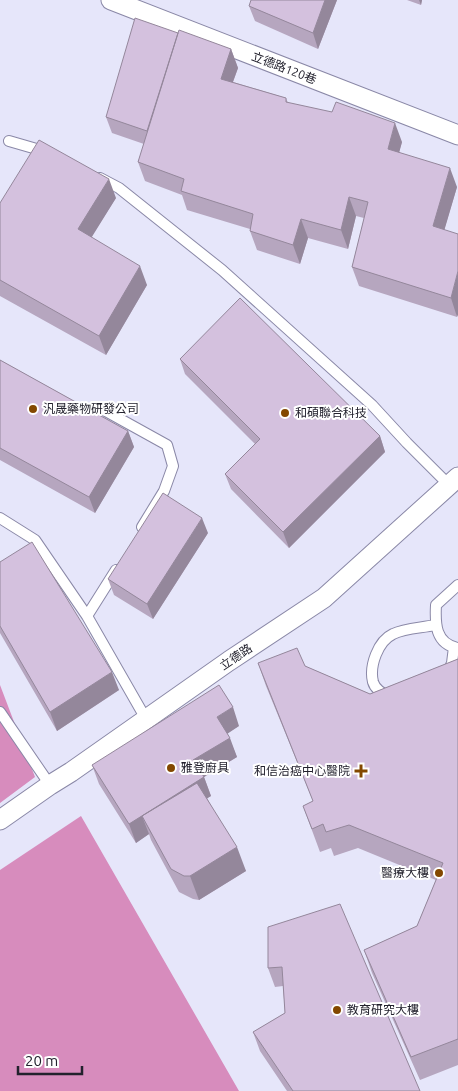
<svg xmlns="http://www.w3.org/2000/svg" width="458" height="1091" font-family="Ubuntu,'Noto Sans TC',sans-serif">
	<rect width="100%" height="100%" fill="#e6e6fa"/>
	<path fill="#d78cbd" d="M0,685L35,777L0,803Z
		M81,816L239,1091H0V870Z"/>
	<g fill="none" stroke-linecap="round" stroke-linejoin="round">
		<g stroke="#8a88a7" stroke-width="12">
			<path id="service" d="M9,141L47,152
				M100,178L119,188L222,270L372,405L407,443L449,485
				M102,409L167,445L173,466L164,491L142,527
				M0,518L35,540L87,616L146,719
				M458,585L436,605C435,623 435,644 458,648
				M87,616L116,570
				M448,672L452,663L454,647
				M390,697C383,694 375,689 373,682C369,666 378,641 393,634C405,628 421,628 435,625
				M0,712L50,785"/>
		</g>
		<g stroke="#8a88a7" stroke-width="21">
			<path id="minor" d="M111,0L458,135
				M0,820L50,785L71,772L229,661L324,598L458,477"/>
		</g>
		<use href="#service" stroke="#fff" stroke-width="10"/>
		<use href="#minor" stroke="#fff" stroke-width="19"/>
	</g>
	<path fill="#b6a6bf" d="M337,0L318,49L255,21L249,6Z
		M407,0H422L421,5Z
		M178,33L231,49L238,68L233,82L286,98L288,103L402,142L399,152L457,187L444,230L457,317L359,286L352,267L364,218L356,216L348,249L308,238L300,264L257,250L250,231V229L187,210L182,195L145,181L138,162L144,144L112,133L106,117Z
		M116,198L91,237L147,285L106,355L0,296V203Z
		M180,359L380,436L385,452L289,548L231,489L225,474L255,444L185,374Z
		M0,360L128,431L134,447L95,513L0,460Z
		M208,533L153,619L114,595L108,579Z
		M0,562L119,690L57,731L0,633Z
		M458,659V1065L420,1080L372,973L364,950L417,926L436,880L358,848L334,856L331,848L320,852L303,806L313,801L266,686L258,663L305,666L370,694Z
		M239,726L227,733L237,757L204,777L211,796L207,798L246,871L199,900L193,899L179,892L151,840L149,834L136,843L99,784L92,765Z
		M268,927L420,1091H287L260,1051L253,1032L285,1013L283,986L275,987L268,968Z"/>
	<path fill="#94879b" d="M325,0H337L318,49L313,33Z
		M419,0H422L421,5Z
		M231,49L238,68L227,98L221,79Z
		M395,123L402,142L395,168L388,149Z
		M450,168L457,187L440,245L433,226Z
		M109,179L116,198L85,248L78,229Z
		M349,197L356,216L348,249L341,230Z
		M301,219L308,238L300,264L293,245Z
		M140,266L147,285L106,355L99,336Z
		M458,271V315L457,317L451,298Z
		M128,431L134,447L95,513L89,497Z
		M380,436L385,452L289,548L283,532Z
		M202,518L208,533L153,619L147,604Z
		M112,672L119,690L57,731L50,712Z
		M233,707L239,726L224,736L217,717Z
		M230,738L237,757L204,777L211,796L151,833L142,816L149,834L136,843L129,824L193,760Z
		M237,847L246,871L199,900L190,876Z"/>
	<path fill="#d4c1de" stroke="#94879b" d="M251,0H325L313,33L249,6Z
		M135,18L178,33L147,131L106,117Z
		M179,30L231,49L221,79L286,98V102L332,112L336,102L395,123L388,149L450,168L433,226L458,234V271L451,298L352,267L368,202L349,197L341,230L301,219L293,245L250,231L253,214L181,191L184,179L138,162Z
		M39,140L109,179L78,229L140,266L99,336L0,280V203Z
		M240,298L380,436L283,532L225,474L260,439L180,359Z
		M0,360L128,431L89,497L0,448Z
		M163,493L202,518L147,604L108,579Z
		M32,542L112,672L50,712L0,626V562Z
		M297,648L305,666L370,694L458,659V1039L411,1057L364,950L417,926L443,863L349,825L326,832L323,824L312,829L303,806L313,801L258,663Z
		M219,685L233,707L217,717L230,738L193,760L204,777L129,824L92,765Z
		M197,783L237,847L190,876H184L171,869L142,816Z
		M340,904L420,1091H293L253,1032L285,1013L282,967L268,968V927Z"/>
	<g fill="#834800" stroke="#fff" stroke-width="2">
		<circle cx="33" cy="409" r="5"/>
		<circle cx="285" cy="413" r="5"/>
		<circle cx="171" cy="768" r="5"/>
		<path d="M358.5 763.5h5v5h5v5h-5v5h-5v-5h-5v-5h5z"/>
		<circle cx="439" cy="873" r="5"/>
		<circle cx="337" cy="1010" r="5"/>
	</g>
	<g text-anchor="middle" stroke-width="4" stroke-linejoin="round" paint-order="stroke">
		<g font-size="12" fill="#22212d" stroke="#fff">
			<text transform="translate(284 68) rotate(21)" y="4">立德路120巷</text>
			<text transform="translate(236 657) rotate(-34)" y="4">立德路</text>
		</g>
		<g font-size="12" fill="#22212d" stroke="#fff" text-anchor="start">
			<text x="43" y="413">汎晟藥物研發公司</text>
			<text x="295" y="417">和碩聯合科技</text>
			<text x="181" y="772">雅登廚具</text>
			<text x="350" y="775" text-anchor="end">和信治癌中心醫院</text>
			<text x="429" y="877" text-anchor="end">醫療大樓</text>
			<text x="347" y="1014">教育研究大樓</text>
		</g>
	</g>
	<path d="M18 1066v8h64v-8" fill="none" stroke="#22212d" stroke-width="2.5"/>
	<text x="25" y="1066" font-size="15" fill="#22212d" stroke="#ffffff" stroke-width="4" paint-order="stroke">20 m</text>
</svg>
